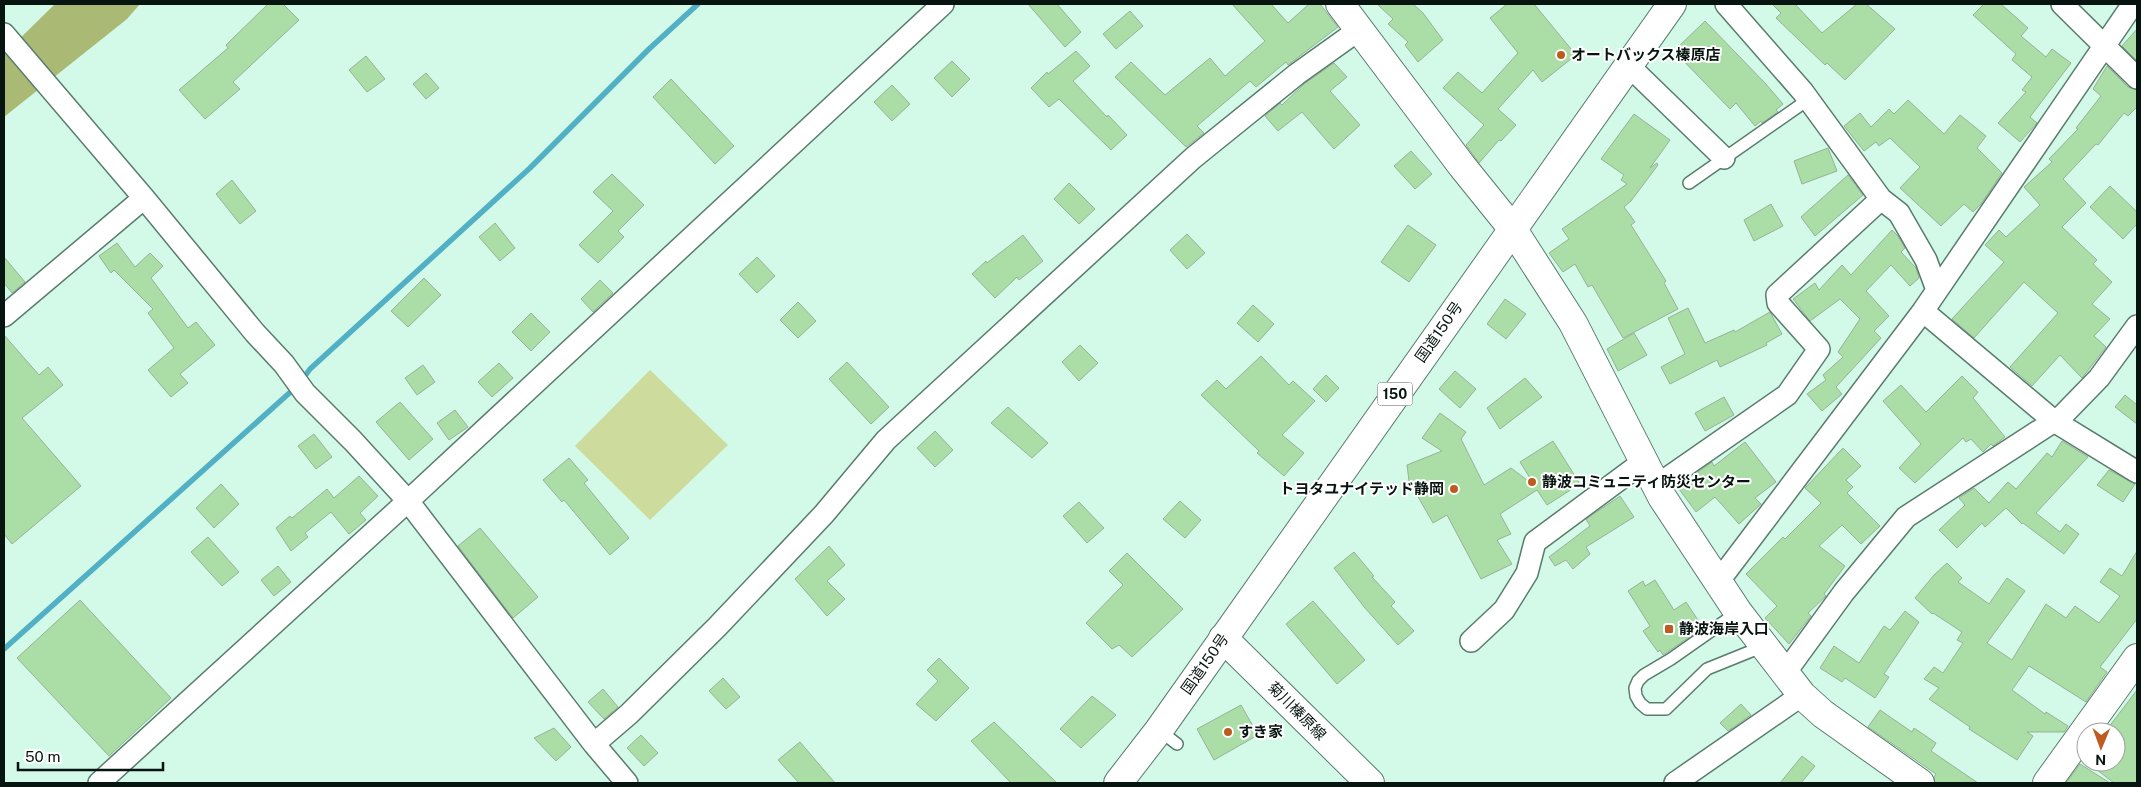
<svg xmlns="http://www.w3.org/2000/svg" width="2141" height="787" font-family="'Public Sans','Noto Sans JP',sans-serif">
	<rect width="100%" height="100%" fill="#d3fae8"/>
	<path fill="#cddb9c" d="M650,370L728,445L650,520L575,446Z"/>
	<path fill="#aab974" d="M55,4H140L127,19L4,117V54Z"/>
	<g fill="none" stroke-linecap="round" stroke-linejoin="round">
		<path stroke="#52b0c4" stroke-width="5.5" d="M302,380L310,369L530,168L649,49L698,4
			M4,649L296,387"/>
	</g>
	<path fill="#aadea6" stroke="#99b196" d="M268,4H283L299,20L233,82L240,89L205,119L179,90L228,48L226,45Z
		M1028,4H1057L1081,32L1065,47Z
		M1232,4H1271L1288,23L1309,4H1320L1338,27L1288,65L1286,62L1256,87L1250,81L1197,126L1204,133L1186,147L1115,77L1131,62L1165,95L1210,58L1225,76L1265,41Z
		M1377,4H1413L1423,13L1443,40L1418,62L1405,45L1408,42L1388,24L1393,19Z
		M1507,4H1534L1576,55L1542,82L1533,70L1498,109L1516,125L1501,141L1499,140L1479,163L1466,145L1484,125L1443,88L1458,72L1482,93L1518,53L1490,18Z
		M1772,4H1795L1822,33L1857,4H1866L1895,29L1845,80L1827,63L1825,65L1776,18L1781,13Z
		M1984,4H2001L2028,28L2021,36L2046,57L2052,49L2071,63L2030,117L2037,123L2020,142L1998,123L2026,92L2022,90L2032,77L2012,60L2016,54L1973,15Z
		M1130,11L1143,26L1116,49L1103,34Z
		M1705,21L1765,83L1783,104L1776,110L1778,112L1762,123L1761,121L1755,126L1736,103L1730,109L1674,51Z
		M2137,29V61L2122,46Z
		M1076,51L1090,66L1073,81L1107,117L1108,115L1127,135L1111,150L1059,99L1049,107L1031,88L1047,72L1048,74Z
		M366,56L385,79L367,92L349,70Z
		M952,61L970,79L952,97L934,78Z
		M1334,63L1347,77L1330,91L1360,125L1334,149L1302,112L1278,131L1265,116L1280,103L1282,105L1304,84Z
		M2107,66L2128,87L2137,90V107L2128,116L2124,113L2098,145L2096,144L2063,179L2086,203L2062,227L2097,260L2093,264L2112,282L2092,304L2110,319L2094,336L2106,347L2082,378L2060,355L2032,386L2010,367L2058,313L2024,282L1974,338L1952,319L2004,262L1985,245L1999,230L2006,237L2040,205L2024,187L2052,162L2049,159L2078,129L2076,128L2101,96L2093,89Z
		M426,73L439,88L426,99L413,84Z
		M671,79L734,146L715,164L653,97Z
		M892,85L910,104L892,121L874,102Z
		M1908,100L1944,134L1960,115L1986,136L1977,148L2002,173L1981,204L1973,212L1964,204L1941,226L1900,188L1920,167L1890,138L1879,146L1876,142L1864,151L1844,126L1860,113L1871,127L1889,109L1894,114Z
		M1634,114L1670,140L1650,168L1657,163L1658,165L1631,201L1624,207L1635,222L1631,225L1666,281L1664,283L1678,309L1623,338L1592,285L1588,287L1575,264L1563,272L1549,253L1569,239L1562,229L1627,184L1621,180L1624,175L1601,159Z
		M1828,148L1837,171L1802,184L1794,161Z
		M1411,151L1432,174L1415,189L1394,166Z
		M612,174L644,205L618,231L624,237L598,263L579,245L613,211L593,192Z
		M1848,175L1863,195L1815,236L1801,217Z
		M232,180L256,211L240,224L216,194Z
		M1069,183L1095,209L1079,224L1054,199Z
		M2110,186L2137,212V224L2123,239L2090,207Z
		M1771,204L1783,226L1754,241L1744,220Z
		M495,223L515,248L500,261L479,237Z
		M1408,225L1436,245L1409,282L1381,262Z
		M1892,230L1898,236L1905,248L1901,252L1916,268L1919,278L1910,286L1891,265L1866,291L1889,316L1874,331L1881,338L1836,387L1842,394L1822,411L1807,394L1826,380L1823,375L1843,357L1838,352L1860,319L1840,299L1810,321L1793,299L1815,283L1819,290L1842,265L1851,275Z
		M1187,234L1205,253L1187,269L1170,250Z
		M1023,235L1043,261L1019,280L1017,277L995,298L972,274L986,261L987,263Z
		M117,243L135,267L150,253L163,266L151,278L188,328L196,322L215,345L180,374L188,383L171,397L148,370L174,348L148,313L153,309L114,270L111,273L99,256Z
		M4,257L25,282L12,293L4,283Z
		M757,257L775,276L757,293L739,274Z
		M424,278L441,295L408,327L391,311Z
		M600,280L613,293L593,312L581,299Z
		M1505,299L1526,314L1506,339L1487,324Z
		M798,302L816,321L798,338L780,320Z
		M1253,305L1274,324L1258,342L1237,323Z
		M1688,308L1705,343L1734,330L1735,332L1770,312L1782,334L1766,343L1767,345L1720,367L1717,360L1670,384L1661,367L1685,354L1668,318Z
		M531,313L550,332L531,351L512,332Z
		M1634,333L1647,355L1618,371L1607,349Z
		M4,335L39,375L48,367L63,385L22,418L81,486L12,544L4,534Z
		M1080,345L1098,363L1079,381L1062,362Z
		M1261,356L1289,385L1293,381L1315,401L1282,435L1304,453L1284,476L1257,453L1259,451L1201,395L1217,380L1226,389Z
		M847,362L889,407L871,424L829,379Z
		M499,363L513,378L492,397L478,382Z
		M423,365L435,382L417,395L405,378Z
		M1455,371L1476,389L1460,408L1439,389Z
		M1326,375L1339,388L1326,402L1313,389Z
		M1962,376L1978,392L1973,398L2005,437L1993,446L1991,444L1983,452L1971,439L1966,442L1963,438L1915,483L1899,468L1921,444L1883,401L1901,385L1926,412Z
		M1525,378L1542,397L1500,429L1487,408Z
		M2125,395L2137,405V424L2115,407Z
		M1724,397L1734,415L1705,431L1695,413Z
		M400,402L433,439L409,460L376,422Z
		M1008,407L1048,443L1032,458L991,423Z
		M455,410L468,427L449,440L437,423Z
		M1440,413L1466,432L1461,439L1484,485L1511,468L1535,486L1520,462L1553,441L1580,484L1547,505L1537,490L1500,514L1511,534L1497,540L1512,564L1481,579L1447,515L1433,523L1409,481L1407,465L1442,451L1422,438Z
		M935,431L953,450L935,467L917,448Z
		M314,434L332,457L316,469L298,446Z
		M2062,441L2088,457L2036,513L2060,532L2066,524L2079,534L2064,554L2023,523L2022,524L2006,508L1985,527L1982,523L1957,548L1939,530L1965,505L1959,498L1974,488L1989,503L2008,482L2016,489L2047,453L2052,457Z
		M1745,442L1776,482L1755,498L1761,504L1739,524L1715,497L1696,512L1679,489L1699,474L1698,472L1712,462L1714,466Z
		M1843,448L1861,466L1846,480L1853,487L1847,493L1880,526L1861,544L1842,525L1819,546L1845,566L1824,594L1826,596L1808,613L1811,616L1789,644L1765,618L1777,606L1746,574L1783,537L1785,539L1821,503L1805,488Z
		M569,458L588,480L584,483L629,538L610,555L564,500L562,502L543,480Z
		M2109,470L2135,484L2123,502L2097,485Z
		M359,476L378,496L360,513L366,520L349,534L331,512L305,533L308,537L291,551L276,528L290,516L292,518L327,489L334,498Z
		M221,484L239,504L214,528L196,508Z
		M1620,496L1634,517L1586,547L1590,554L1573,569L1566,560L1555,566L1549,557L1590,526L1586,519Z
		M1180,501L1201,520L1185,538L1163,519Z
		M1079,502L1104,528L1087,543L1063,516Z
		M480,528L538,597L513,618L458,546Z
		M208,537L239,572L222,586L191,552Z
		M829,546L845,565L827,581L845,599L827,616L795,579Z
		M2137,551V619L2100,667L2107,672L2086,702L2029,666L2012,690L2045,714L2046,712L2068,726L2064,732H2027L2033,736L2017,760L1969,729L1970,727L1929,699L1939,688L1924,679L1934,667L1943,673L1963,643L1957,640L1962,632L1933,613L1932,614L1915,598L1934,575L1947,563L1962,578L1958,582L1989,604L2007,578L2025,591L1987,643L2012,660L2046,604L2066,618L2075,606L2099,623L2120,596L2100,582L2110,568L2122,576Z
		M1354,552L1374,576L1372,577L1395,602L1391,606L1414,631L1398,645L1365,608L1334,568Z
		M1127,553L1183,609L1132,657L1119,645L1112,649L1086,623L1123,585L1109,571Z
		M278,566L291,582L274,596L261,580Z
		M1655,580L1674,610L1686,602L1700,623L1695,627L1698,631L1663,655L1660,650L1658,652L1643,631L1650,626L1628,591L1643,581L1645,586Z
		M80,600L171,698L109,756L17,658Z
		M1313,601L1365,660L1337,684L1286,624Z
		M1905,611L1919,622L1884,674L1889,677L1875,698L1845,678L1842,682L1820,668L1834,646L1859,663L1884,626L1890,630Z
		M939,658L969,688L936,721L916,704L938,681L927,670Z
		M723,678L740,697L726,709L709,691Z
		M603,689L618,707L604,719L588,702Z
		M2137,690V783H2114L2087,762H2116V732H2105Z
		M1092,696L1116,715L1081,748L1060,729Z
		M1741,704L1751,715L1728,731L1720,723Z
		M1241,705L1258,735L1214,760L1197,729Z
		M1880,710L1912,732L1914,728L1936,743L1931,751L1978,783H1935L1934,777L1936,774L1868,727Z
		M994,722L1057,783H1011L971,741Z
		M554,728L571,747L556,761L534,738Z
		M641,735L658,753L644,766L627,748Z
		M800,742L835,783H799L778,760Z
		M1802,756L1815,766L1801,783H1780Z
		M2080,764L2110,783H2066Z"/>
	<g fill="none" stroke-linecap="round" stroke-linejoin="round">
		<g stroke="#597c6d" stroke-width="14">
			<path id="service" d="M1689,183L1809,99
				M1738,612L1671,659L1644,675L1638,681L1635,688L1636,696L1640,703L1647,709H1666L1707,669L1764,646
				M1159,730L1177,744"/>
		</g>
		<g stroke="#597c6d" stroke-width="24">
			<path id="minor" d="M1726,4L1803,92L1881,199
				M2062,4L2137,78
				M4,34L144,198L255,333L284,364L305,393L353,441L408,501L594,744L627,783
				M1628,65L1724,158
				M1923,311L2054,421L2137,472
				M4,316L144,198
				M1656,486L1787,395L1819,349L1778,303L1777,295L1881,199L1899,213L1926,260L1937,290
				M1718,582L1923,311L2133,4
				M1471,641L1504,610L1527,573L1535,542L1643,462
				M1785,673L1844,592L1906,517L2062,416L2099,378L2137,326
				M594,744L629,714L717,627L824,514L886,440L1193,158L1297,74L1360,29
				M99,783L408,501L943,4
				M1675,783L1802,695"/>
		</g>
		<g stroke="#597c6d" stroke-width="30">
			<path id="tertiary" d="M1340,4L1462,166L1512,228L1573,323L1662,497L1738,612L1802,695L1823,714L1920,783
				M2047,783L2137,658"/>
		</g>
		<g stroke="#597c6d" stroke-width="30">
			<path id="secondary" d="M1223,638L1370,783"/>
		</g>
		<g stroke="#597c6d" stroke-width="30">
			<path id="trunk" d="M1118,783L1159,730L1672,4"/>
		</g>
		<use href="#service" stroke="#fff" stroke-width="11"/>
		<use href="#minor" stroke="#fff" stroke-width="21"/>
		<use href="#tertiary" stroke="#fff" stroke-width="28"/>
		<use href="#secondary" stroke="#fff" stroke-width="28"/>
		<use href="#trunk" stroke="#fff" stroke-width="28"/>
	</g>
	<g fill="#bd5b20" stroke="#fff" stroke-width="2">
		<circle cx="1561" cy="55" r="5"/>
		<circle cx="1532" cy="482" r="5"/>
		<circle cx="1454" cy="489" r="5"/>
		<rect x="1664" y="624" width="10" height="10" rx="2.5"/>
		<circle cx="1228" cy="732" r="5"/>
	</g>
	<g text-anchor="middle" stroke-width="4" stroke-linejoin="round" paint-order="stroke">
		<rect fill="#fff" stroke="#515a57" stroke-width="1" x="1377.5" y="382.5" width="35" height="23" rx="4"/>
		<g font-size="14" font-weight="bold" fill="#07140f">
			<text x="1395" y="399">150</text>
		</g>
		<g font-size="15" font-weight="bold" fill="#07140f" stroke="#fff" text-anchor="start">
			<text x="1571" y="60">オートバックス榛原店</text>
			<text x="1542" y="487">静波コミュニティ防災センター</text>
			<text x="1444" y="494" text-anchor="end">トヨタユナイテッド静岡</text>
			<text x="1679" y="634">静波海岸入口</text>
			<text x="1238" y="737">すき家</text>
		</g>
		<g font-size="15" fill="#07140f" stroke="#fff">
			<text transform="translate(1439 332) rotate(-55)" y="5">国道150号</text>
			<text transform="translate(1205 664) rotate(-55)" y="5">国道150号</text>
			<text transform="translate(1297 711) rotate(45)" y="5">菊川榛原線</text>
		</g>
	</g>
	<rect width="2141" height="787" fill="none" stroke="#07140f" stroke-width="10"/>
	<g transform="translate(2101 747) rotate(181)"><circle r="24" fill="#ffffff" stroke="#9ca19f"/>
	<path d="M0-4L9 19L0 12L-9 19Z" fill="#bd5b20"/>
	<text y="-8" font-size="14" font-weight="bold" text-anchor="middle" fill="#07140f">N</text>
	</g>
	<path d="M18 762v8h145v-8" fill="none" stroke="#07140f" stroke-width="2.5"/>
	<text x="25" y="762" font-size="15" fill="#07140f" stroke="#ffffff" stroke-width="4" paint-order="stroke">50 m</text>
</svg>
